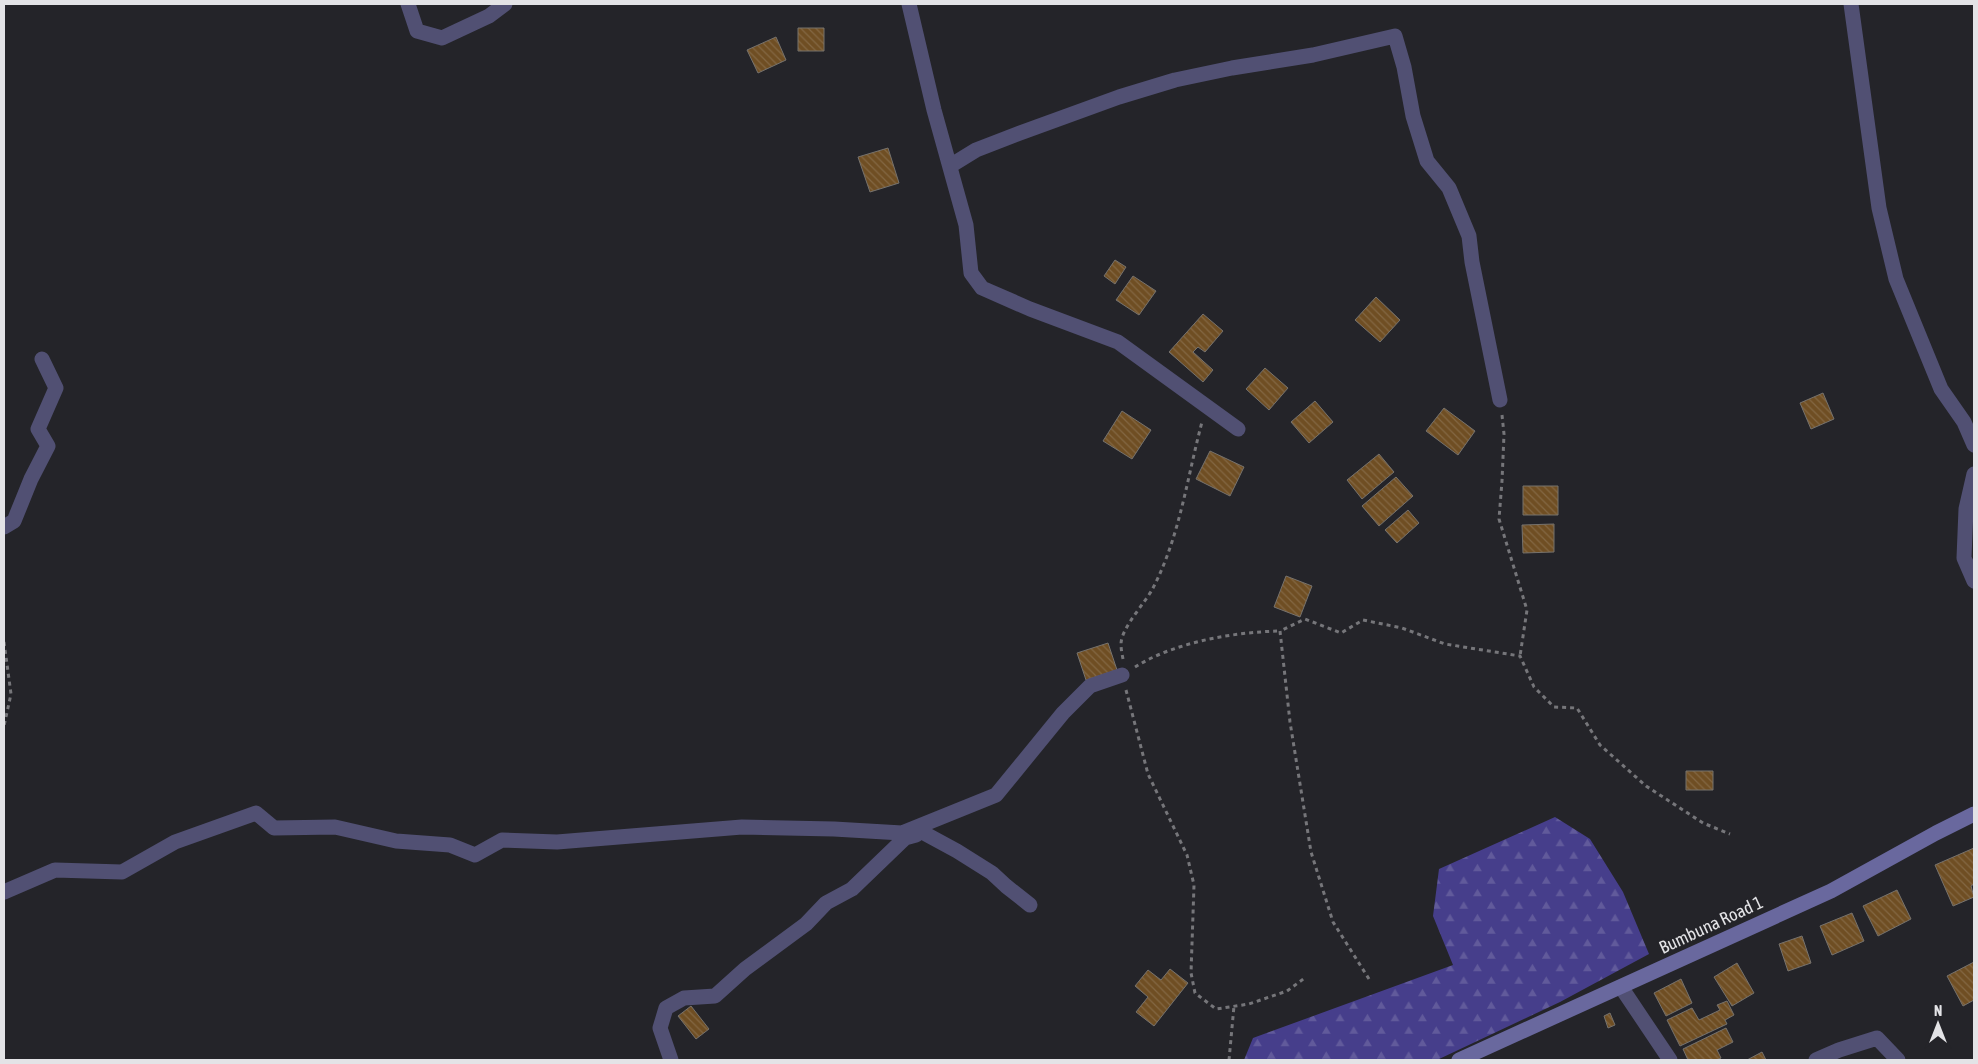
<svg xmlns="http://www.w3.org/2000/svg" width="1978" height="1064" font-family="'Asap Condensed',sans-serif">
	<defs>
		<pattern id="forest-firs" width="22" height="20" patternUnits="userSpaceOnUse" patternTransform="scale(1.25)"><rect width="22" height="20" fill="#463e8b"/><path d="M5 1l3.5 6h-7zM16 11l3.5 6h-7z" fill="#615a9b"/></pattern>
		<pattern id="building-back-hatch" width="6" height="6" patternUnits="userSpaceOnUse" patternTransform="scale(1.25)"><rect width="6" height="6" fill="#6f4e23"/><path d="M-1 5l2 2M0 0l6 6M5-1l2 2" fill="none" stroke="#836743"/></pattern>
	</defs>
	<rect width="100%" height="100%" fill="#242429"/>
	<path fill="url(#forest-firs)" d="M1555,817L1590,839L1623,892L1649,954L1560,1002L1437,1060H1244L1253,1038L1453,965L1433,916L1439,869Z"/>
	<path fill="url(#building-back-hatch)" stroke="#76726d" d="M798,28H824V51H798Z
		M776,37L786,60L758,73L747,50Z
		M888,148L899,183L870,192L858,157Z
		M1115,260L1126,267L1115,284L1104,276Z
		M1133,276L1156,291L1139,315L1116,300Z
		M1376,297L1400,320L1380,342L1355,320Z
		M1203,314L1223,331L1205,352L1198,347L1193,352L1213,370L1203,382L1169,352Z
		M1265,368L1288,388L1269,410L1246,389Z
		M1823,393L1834,419L1811,429L1800,403Z
		M1315,401L1333,422L1309,443L1291,422Z
		M1444,408L1475,431L1458,455L1426,431Z
		M1122,411L1151,430L1132,459L1103,441Z
		M1210,451L1244,467L1230,496L1196,479Z
		M1379,454L1394,472L1362,499L1347,480Z
		M1396,477L1413,496L1379,526L1362,506Z
		M1523,486H1558V515H1523Z
		M1408,510L1419,523L1397,543L1385,530Z
		M1554,524V552L1523,553L1522,525Z
		M1286,576L1312,586L1300,617L1274,607Z
		M1108,643L1117,670L1086,680L1077,653Z
		M1686,771H1713V790H1686Z
		M1974,848V884L1971,886L1974,897L1953,906L1935,865Z
		M1897,890L1911,919L1878,936L1863,906Z
		M1852,913L1864,941L1832,955L1820,926Z
		M1802,936L1811,963L1788,971L1779,944Z
		M1974,962V1000L1963,1006L1947,976Z
		M1737,963L1754,993L1732,1006L1714,977Z
		M1170,969L1188,983L1154,1026L1136,1012L1148,997L1135,986L1148,970L1161,980Z
		M1681,979L1692,1003L1666,1016L1654,993Z
		M1727,1001L1734,1015L1725,1020L1727,1024L1680,1046L1667,1020L1692,1008L1699,1020L1720,1010L1717,1005Z
		M691,1006L709,1029L696,1039L678,1016Z
		M1610,1013L1615,1025L1608,1028L1604,1016Z
		M1726,1028L1733,1042L1717,1050L1721,1058L1717,1060H1688L1683,1049Z
		M1762,1052L1766,1060H1747Z"/>
	<g fill="none" stroke-linecap="round" stroke-linejoin="round">
		<path stroke="#76767a" stroke-width="3" stroke-dasharray="4 4" stroke-linecap="butt" d="M1502,415L1504,434L1502,481L1499,519L1527,610L1520,656
			M4,642L11,694L4,726
			M1123,659C1122,654 1121,649 1121,644C1121,628 1146,602 1153,588C1180,536 1187,478 1202,422
			M1135,667C1175,642 1234,632 1280,631
			M1126,690L1148,774L1187,855L1194,885L1191,973L1195,993L1216,1009L1249,1004L1287,991L1306,977
			M1369,979L1333,922L1311,852L1290,722L1280,631L1305,619L1341,633L1363,620L1402,628L1445,644L1520,656L1534,687L1554,707L1577,708L1600,745L1646,786L1703,823L1730,834
			M1229,1060L1234,1006"/>
		<path stroke="#515073" stroke-width="15" d="M408,4L417,31L442,38L489,16L505,4
			M909,4L934,110L966,225L971,273L982,288L1030,309L1118,342L1238,429
			M1851,4L1879,208L1896,279L1941,389L1964,422L1974,445
			M950,166L976,150L1020,133L1119,97L1175,80L1232,68L1313,55L1395,36L1404,67L1413,116L1427,161L1449,188L1469,236L1472,262L1500,400
			M1974,474L1966,509L1964,558L1974,581
			M4,527L14,521L31,479L48,446L38,429L56,388L42,359
			M906,833L922,832L957,851L992,873L1006,886L1030,905
			M4,892L55,870L122,872L175,842L256,813L274,828L335,827L396,841L450,845L475,855L502,840L557,842L742,827L834,829L902,833L996,795L1063,713L1090,686L1122,675
			M1621,987L1670,1060
			M671,1060L660,1028L666,1008L684,998L715,996L745,969L806,924L826,903L852,889L905,838L916,835
			M1816,1060L1839,1050L1877,1038L1898,1060"/>
		<path stroke="#69689e" stroke-width="15" d="M1459,1060L1831,891L1936,833L1974,814"/>
	</g>
	<g text-anchor="middle" stroke-width="4" stroke-linejoin="round" paint-order="stroke">
		<g font-size="18" fill="#e3e3e6" stroke="#242429">
			<text transform="translate(1711 925) rotate(-25)" y="6">Bumbuna Road 1</text>
		</g>
	</g>
	<rect width="1978" height="1064" fill="none" stroke="#e3e3e6" stroke-width="10"/>
	<g transform="translate(1938 1024)" stroke="#242429" stroke-width="4" paint-order="stroke">
	<path d="M0-4L9 19L0 12L-9 19Z" fill="#e3e3e6"/>
	<text y="-8" font-size="14" font-weight="bold" text-anchor="middle" fill="#e3e3e6">N</text>
	</g>
</svg>
